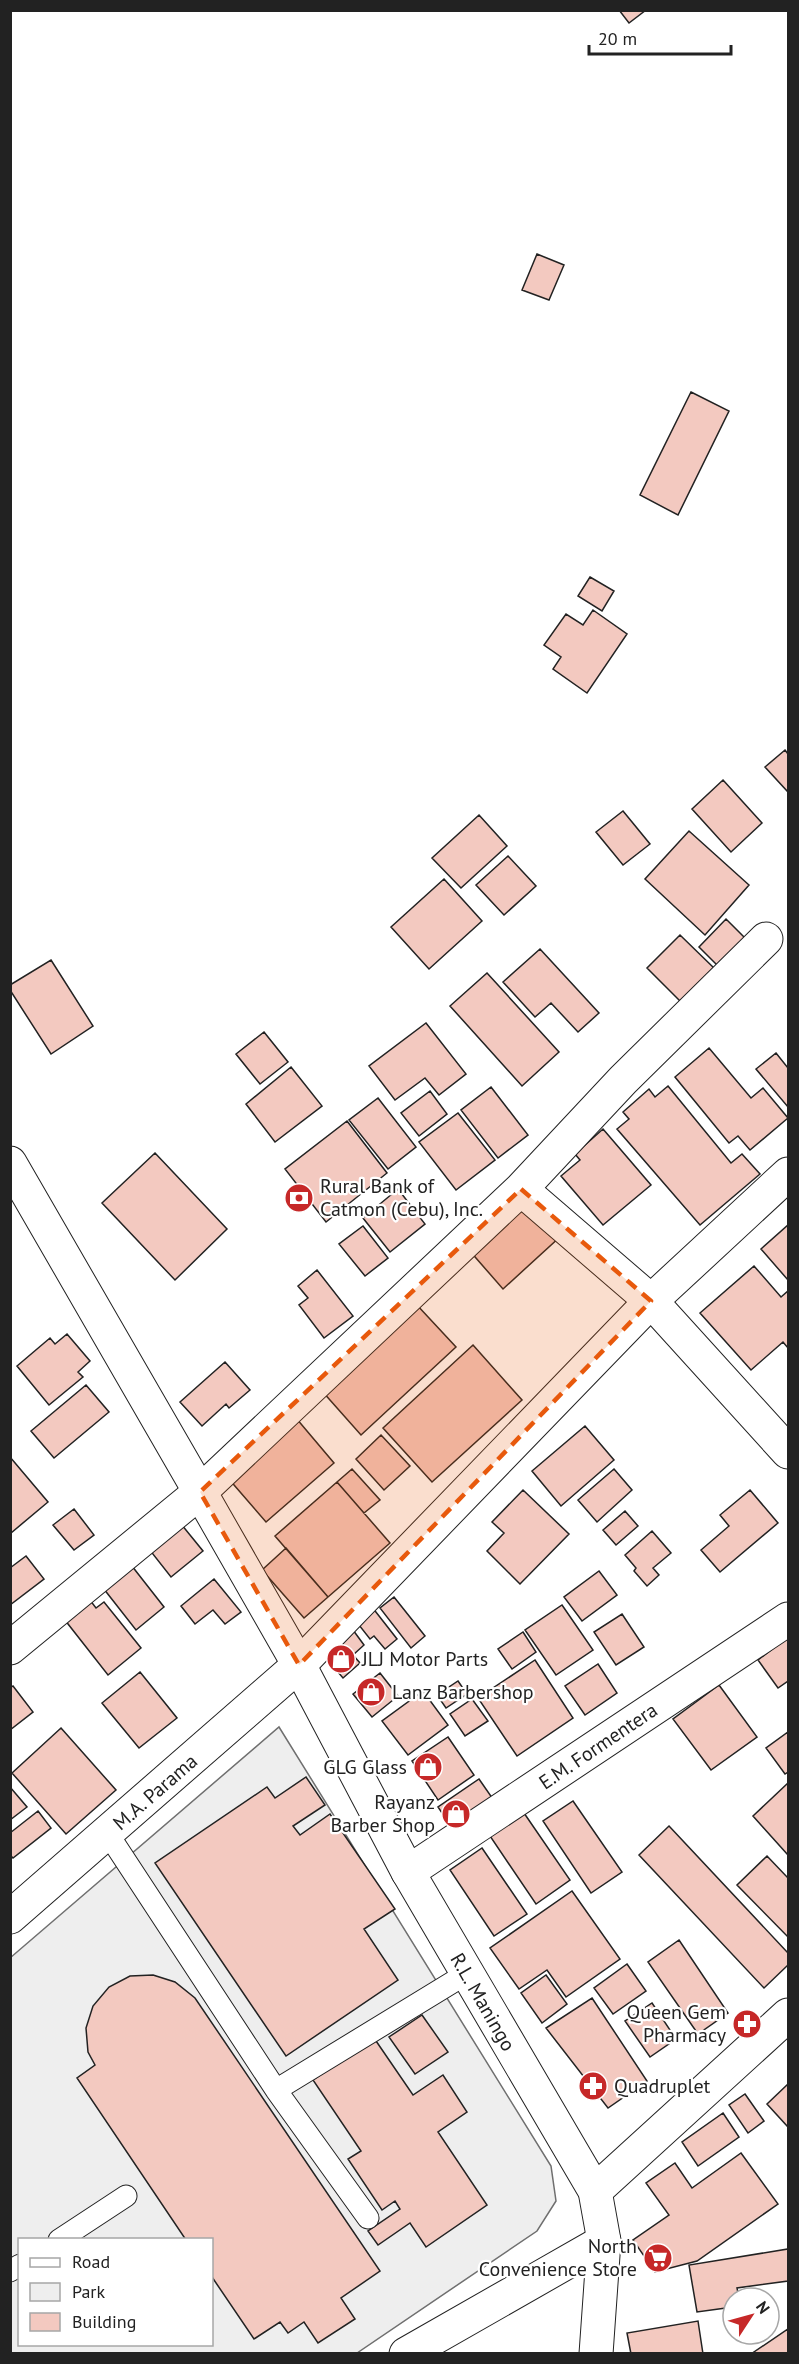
<svg xmlns="http://www.w3.org/2000/svg" width="799" height="2364" font-family="'PT Sans',sans-serif">
	<rect width="100%" height="100%" fill="#fff"/>
	<path fill="#eee" stroke="#6f6f6f" stroke-width="1.5" fill-rule="evenodd" d="M279,1727L551,2166L556,2201L537,2231L357,2353H11L10,1958ZM20,2240H212V2344H20Z"/>
	<path fill="#f3c9c0" stroke="#222" stroke-width="1.5" d="M619,10H646L629,23Z
		M537,254L564,265L549,300L522,290Z
		M691,392L729,411L678,515L640,495Z
		M590,577L614,591L602,611L578,596Z
		M593,610L627,634L587,693L553,669L561,657L544,645L566,614L583,625Z
		M785,750L788,754V792L765,767Z
		M723,780L762,823L731,852L692,809Z
		M623,811L650,844L623,865L596,832Z
		M479,815L507,846L461,888L432,858Z
		M689,831L749,885L705,935L645,879Z
		M508,856L536,886L504,915L476,885Z
		M444,879L482,921L429,969L391,927Z
		M726,919L745,938L718,966L699,947Z
		M680,935L716,970L683,1004L647,968Z
		M540,949L599,1013L578,1032L551,1003L535,1017L503,982Z
		M51,960L93,1026L51,1054L10,990V985Z
		M487,973L559,1052L522,1086L450,1006Z
		M426,1023L466,1074L439,1095L425,1078L395,1100L369,1066Z
		M264,1032L288,1062L260,1084L236,1054Z
		M709,1048L751,1098L763,1088L788,1118L750,1150L738,1136L729,1143L675,1077Z
		M776,1053L788,1068V1107L756,1069Z
		M291,1067L322,1106L275,1142L246,1104Z
		M668,1086L731,1163L742,1154L760,1174L700,1225L617,1129L629,1119L623,1112L649,1089L655,1097Z
		M491,1087L528,1135L498,1158L461,1110Z
		M430,1091L447,1114L419,1136L401,1113Z
		M378,1098L416,1147L388,1169L349,1120Z
		M458,1113L495,1160L456,1190L419,1142Z
		M347,1121L387,1173L326,1222L285,1169Z
		M603,1129L651,1185L603,1225L561,1176L580,1160L575,1154Z
		M155,1153L227,1229L175,1280L102,1203Z
		M398,1189L425,1224L390,1252L363,1218Z
		M527,1205L562,1235L503,1289L469,1250Z
		M788,1225V1280L761,1249Z
		M363,1226L388,1258L365,1276L339,1244Z
		M754,1266L781,1297L788,1291V1348L783,1342L751,1370L700,1313Z
		M317,1270L353,1316L324,1338L299,1305L308,1298L298,1286Z
		M416,1304L456,1347L361,1435L322,1391Z
		M67,1334L90,1361L78,1372L83,1377L49,1405L17,1366L50,1338L55,1344Z
		M473,1345L522,1400L432,1482L383,1428Z
		M225,1362L250,1390L229,1408L226,1404L202,1426L180,1402Z
		M86,1385L109,1412L54,1458L31,1431Z
		M296,1418L334,1463L266,1522L228,1478Z
		M585,1426L614,1460L561,1506L532,1471Z
		M381,1435L410,1466L384,1490L356,1459Z
		M10,1457L48,1502L11,1533H10Z
		M352,1469L380,1500L364,1513L337,1482Z
		M614,1469L632,1490L597,1522L578,1500Z
		M337,1482L390,1543L328,1597L275,1536Z
		M523,1490L569,1534L520,1584L487,1551L504,1533L492,1522Z
		M750,1490L778,1523L720,1572L701,1550L729,1526L720,1515Z
		M74,1509L94,1535L74,1550L53,1525Z
		M625,1511L638,1526L616,1545L603,1530Z
		M177,1519L203,1551L171,1577L145,1544Z
		M652,1531L671,1553L653,1568L659,1575L647,1586L634,1571L636,1568L625,1555Z
		M286,1548L328,1597L304,1618L262,1570Z
		M26,1556L44,1579L10,1605V1568Z
		M128,1561L164,1607L136,1630L100,1584Z
		M599,1571L617,1595L582,1621L564,1597Z
		M214,1579L241,1612L225,1624L213,1610L195,1624L181,1606Z
		M86,1595L96,1608L104,1602L141,1648L108,1675L61,1615Z
		M394,1597L425,1636L411,1648L380,1608Z
		M562,1605L593,1650L556,1675L525,1630Z
		M372,1607L397,1639L385,1649L374,1636L370,1639L355,1620Z
		M622,1614L644,1647L616,1665L594,1632Z
		M353,1630L364,1645L353,1655L360,1663L343,1678L326,1658L343,1646L339,1641Z
		M523,1632L536,1652L512,1669L498,1649Z
		M788,1637V1681L778,1688L758,1660Z
		M535,1660L573,1718L517,1756L478,1698Z
		M598,1664L617,1693L585,1715L565,1686Z
		M140,1672L177,1718L139,1748L102,1703Z
		M380,1673L398,1696L372,1717L353,1694Z
		M458,1681L467,1694L446,1708L437,1695Z
		M719,1685L757,1737L711,1770L673,1719Z
		M13,1686L33,1712L10,1730V1688Z
		M423,1691L448,1725L408,1755L382,1721Z
		M472,1699L488,1721L465,1736L450,1714Z
		M61,1728L116,1790L66,1834L12,1773Z
		M788,1732V1772L785,1774L766,1748Z
		M448,1737L474,1775L438,1800L412,1761Z
		M306,1777L325,1805L293,1826L300,1835L330,1814L395,1909L364,1929L398,1980L286,2056L155,1863L267,1787L275,1798Z
		M479,1779L495,1802L454,1831L438,1807Z
		M788,1783V1855L753,1816Z
		M10,1787L27,1807L10,1820Z
		M573,1801L622,1872L591,1893L543,1821Z
		M38,1811L51,1828L13,1858L10,1855V1833Z
		M524,1813L570,1880L536,1904L490,1836Z
		M669,1826L788,1953V1965L764,1988L639,1855Z
		M482,1848L527,1914L494,1936L450,1870Z
		M767,1856L788,1878V1937L737,1885Z
		M572,1891L620,1959L566,1997L547,1970L519,1989L490,1948Z
		M679,1940L728,2013L698,2034L648,1962Z
		M627,1964L646,1991L613,2014L594,1988Z
		M153,1975L175,1982L195,1998L380,2271L341,2298L355,2319L318,2343L304,2322L288,2333L280,2322L254,2339L212,2277V2240H186L77,2078L95,2065L88,2052L86,2028L93,2006L109,1987L130,1976Z
		M546,1975L567,2004L542,2023L521,1993Z
		M592,1998L647,2081L608,2108L546,2028Z
		M652,2003L676,2039L650,2057L625,2021Z
		M422,2015L448,2052L415,2074L389,2037Z
		M374,2038L413,2095L443,2075L467,2112L438,2132L487,2205L426,2247L410,2223L378,2245L368,2231L400,2209L395,2201L382,2210L348,2159L361,2151L313,2080Z
		M788,2084V2127L767,2104Z
		M745,2094L764,2121L748,2133L729,2105Z
		M723,2113L739,2137L698,2166L682,2142Z
		M741,2153L778,2204L697,2261L655,2272L633,2240L669,2215L646,2183L675,2163L692,2188Z
		M788,2249V2281L737,2288L739,2298H733V2307L697,2312L689,2265Z
		M698,2321L703,2354H631L627,2333Z
		M788,2329V2354H751Z"/>
	<g fill="none" stroke-linecap="round" stroke-linejoin="round">
		<g stroke="#222" stroke-width="23">
			<path id="service" d="M108,1834L276,2090L368,2218
				M276,2090L466,1974
				M59,2240L126,2196
				M10,2271L20,2265"/>
		</g>
		<g stroke="#222" stroke-width="35">
			<path id="minor" d="M10,1163L200,1492L521,1189L651,1301L788,1452
				M521,1189L623,1080L766,939
				M408,1872L788,1619
				M595,2191L788,2015
				M406,2354L604,2241"/>
		</g>
		<g stroke="#222" stroke-width="35">
			<path id="tertiary" d="M10,1917L299,1665"/>
		</g>
		<g stroke="#222" stroke-width="35">
			<path id="secondary" d="M299,1665L651,1301L788,1174"/>
		</g>
		<g stroke="#222" stroke-width="35">
			<path id="primary" d="M10,1648L200,1492L299,1665L408,1872L595,2191L604,2241L596,2354"/>
		</g>
		<use href="#service" stroke="#fff" stroke-width="21"/>
		<use href="#minor" stroke="#fff" stroke-width="33"/>
		<use href="#tertiary" stroke="#fff" stroke-width="33"/>
		<use href="#secondary" stroke="#fff" stroke-width="33"/>
		<use href="#primary" stroke="#fff" stroke-width="33"/>
	</g>
	<path fill="#e8590c" fill-opacity="0.2" stroke="#e8590c" stroke-width="4.5" stroke-dasharray="12 8" stroke-linejoin="round" d="M521,1189L651,1301L299,1665L200,1492Z"/>
	<defs>
		<g id="bank-disc" transform="scale(1.5)"><circle r="9.5" fill="#c62828" stroke="#fff"/><path d="M-6-4H6V4H-6ZM0-2.3a2.3 2.3 0 1 0 0 4.6a2.3 2.3 0 1 0 0-4.6Z" fill="#fff"/></g>
		<g id="shop-disc" transform="scale(1.5)"><circle r="9.5" fill="#c62828" stroke="#fff"/><path d="M-5-2.5h2.3a2.7 3.5 0 0 1 5.4 0H5L5.5 6h-11ZM-1.5-2.5h3a1.5 2.3 0 0 0-3 0Z" fill="#fff"/></g>
		<g id="pharmacy-disc" transform="scale(1.5)"><circle r="9.5" fill="#c62828" stroke="#fff"/><path d="M-2-6h4v4h4v4h-4v4h-4v-4h-4v-4h4Z" fill="#fff"/></g>
		<g id="supermarket-disc" transform="scale(1.5)"><circle r="9.5" fill="#c62828" stroke="#fff"/><path d="M-6-5.5h2.5l.6 2H6L4.5 2H-2.5L-4.4-4H-6ZM-1.5 3.2a1.3 1.3 0 1 0 .1 0ZM3 3.2a1.3 1.3 0 1 0 .1 0Z" fill="#fff"/></g>
	</defs>
	<g fill-rule="evenodd">
		<use href="#bank-disc" x="299" y="1198"/>
		<use href="#shop-disc" x="341" y="1659"/>
		<use href="#shop-disc" x="371" y="1692"/>
		<use href="#shop-disc" x="428" y="1767"/>
		<use href="#shop-disc" x="456" y="1814"/>
		<use href="#pharmacy-disc" x="747" y="2024"/>
		<use href="#pharmacy-disc" x="593" y="2086"/>
		<use href="#supermarket-disc" x="658" y="2258"/>
	</g>
	<g text-anchor="middle" stroke-width="4.5" stroke-linejoin="round" paint-order="stroke">
		<g font-size="20" fill="#222" stroke="#fff" text-anchor="start">
			<text x="320" y="1193">Rural Bank of<tspan x="320" dy="23">Catmon (Cebu), Inc.</tspan></text>
			<text x="362" y="1666">JLJ Motor Parts</text>
			<text x="392" y="1699">Lanz Barbershop</text>
			<text x="407" y="1774" text-anchor="end">GLG Glass</text>
			<text x="435" y="1809" text-anchor="end">Rayanz<tspan x="435" dy="23">Barber Shop</tspan></text>
			<text x="726" y="2019" text-anchor="end">Queen Gem<tspan x="726" dy="23">Pharmacy</tspan></text>
			<text x="614" y="2093">Quadruplet</text>
			<text x="637" y="2253" text-anchor="end">North<tspan x="637" dy="23">Convenience Store</tspan></text>
		</g>
		<g font-size="20" fill="#222" stroke="#fff">
			<text transform="translate(598 1746) rotate(-34)" y="7">E.M. Formentera</text>
			<text transform="translate(155 1792) rotate(-41)" y="7">M.A. Parama</text>
			<text transform="translate(483 2002) rotate(60)" y="7">R.L. Maningo</text>
		</g>
	</g>
	<rect width="799" height="2364" fill="none" stroke="#222222" stroke-width="24"/>
	<rect x="18" y="2238" width="195" height="108" fill="#ffffff" stroke="#a7a7a7" stroke-width="1.5"/>
	<rect x="30" y="2258" width="30" height="9" fill="#ffffff" stroke="#a7a7a7" stroke-width="1.5"/>
	<text x="72" y="2268" font-size="18" fill="#222222">Road</text>
	<rect x="30" y="2283" width="30" height="18" fill="#eeeeee" stroke="#a7a7a7" stroke-width="1.5"/>
	<text x="72" y="2298" font-size="18" fill="#222222">Park</text>
	<rect x="30" y="2313" width="30" height="18" fill="#f3c9c0" stroke="#a7a7a7" stroke-width="1.5"/>
	<text x="72" y="2328" font-size="18" fill="#222222">Building</text>
	<g transform="translate(751 2316) rotate(54)"><circle r="28" fill="#ffffff" stroke="#a7a7a7" stroke-width="1.5"/>
	<path d="M0-4.5L10 22L0 15L-10 22Z" fill="#c62828"/>
	<text y="-9" font-size="16" font-weight="bold" text-anchor="middle" fill="#222222">N</text>
	</g>
	<path d="M589 45v9h142v-9" fill="none" stroke="#222222" stroke-width="3"/>
	<text x="598" y="45" font-size="18" fill="#222222" stroke="#ffffff" stroke-width="4.5" paint-order="stroke">20 m</text>
</svg>
